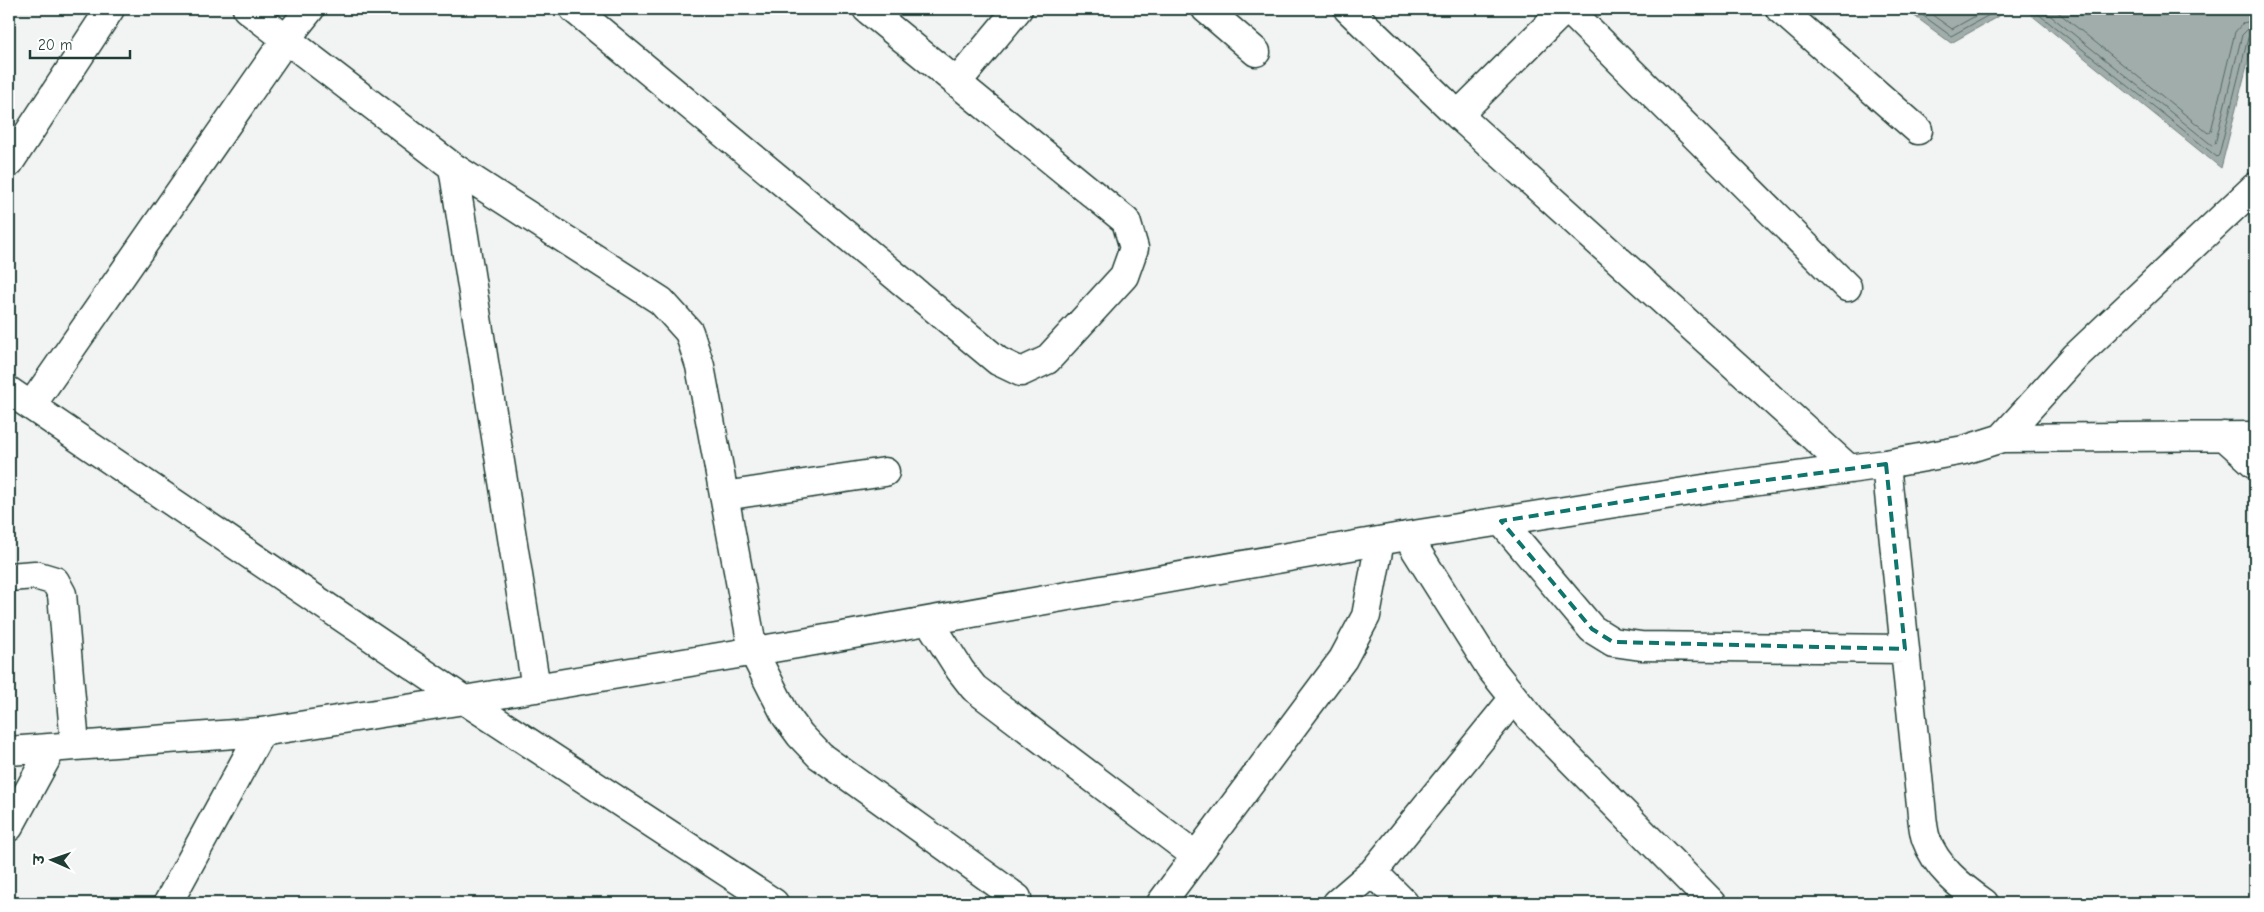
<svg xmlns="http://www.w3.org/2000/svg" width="2264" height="912" font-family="'Comic Neue','Playpen Sans Deva',sans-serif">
	<rect width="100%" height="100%" fill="#f2f3f3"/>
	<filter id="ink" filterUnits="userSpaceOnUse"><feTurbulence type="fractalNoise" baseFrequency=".02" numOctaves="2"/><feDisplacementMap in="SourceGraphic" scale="10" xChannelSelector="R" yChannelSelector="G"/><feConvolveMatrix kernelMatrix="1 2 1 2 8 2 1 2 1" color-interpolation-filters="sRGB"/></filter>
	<g filter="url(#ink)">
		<path fill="#a1adaa" stroke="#6d807b" d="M1905,9H2011L1951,43Z
			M2024,9H2255V34L2221,168Z"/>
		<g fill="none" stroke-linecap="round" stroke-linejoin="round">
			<path stroke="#536a63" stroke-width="1" d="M1914,9L1951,36L2000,9
				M1924,9L1952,29L1988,9
				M2032,9L2217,157L2219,155L2248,38L2251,34H2255
				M2042,9L2213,146L2215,144L2242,35L2248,29L2255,27
				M2054,9L2208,133L2211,131L2235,32L2243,23L2255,20"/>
			<g stroke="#1f3d34" stroke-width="31">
				<path id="minor" d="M247,9L453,167L661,301L689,332L700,366L753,651L786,716L800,735L820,756L1017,898
					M574,9L998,361L1021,372L1047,360L1124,276L1134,248L1126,221L867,9
					M1206,9L1256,52
					M1348,9L1458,115L1849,469
					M1568,9L1847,287
					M1780,9L1918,130
					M958,81L1018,9
					M1458,115L1565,9
					M9,163L110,9
					M453,167L536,688
					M9,391L464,700L774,903
					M31,406L286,39L310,9
					M2224,436L2255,464
					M2002,438L2076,356L2255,187
					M1886,464L1920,796C1922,810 1922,827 1926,839C1936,867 1961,887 1984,903
					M724,496L885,472
					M1501,521L1592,629L1613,642L1641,646L1905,649
					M1407,536L1491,669L1531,719L1712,903
					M9,577L35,575L55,581L62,594L75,745
					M929,621L960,670L974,688L1196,856
					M9,751L261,732L464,700L803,643L1407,536L1722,486L1886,464L1964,450L2002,438L2255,436
					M9,827L52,748
					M1373,872L1404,903
					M168,903L261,732
					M1161,903L1343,659L1366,616L1380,541
					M1337,903L1373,872L1514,698"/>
			</g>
			<use href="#minor" stroke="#fff" stroke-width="28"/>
		</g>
	</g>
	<path fill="none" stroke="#0f766e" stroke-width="4" stroke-dasharray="10 6" stroke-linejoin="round" d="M1886,464L1905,649L1613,642L1592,629L1501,521L1722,486Z"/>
	<rect width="2264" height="912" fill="none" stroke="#fff" stroke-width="30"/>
	<rect x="15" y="15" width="2234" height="882" fill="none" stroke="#1f3d34" stroke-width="2" filter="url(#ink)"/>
	<g transform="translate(52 860) rotate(272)" stroke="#ffffff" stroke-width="4" paint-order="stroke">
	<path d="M0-4L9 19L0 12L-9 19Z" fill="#1f3d34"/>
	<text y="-8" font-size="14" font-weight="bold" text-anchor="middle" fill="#1f3d34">उ</text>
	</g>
	<path d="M30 50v8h100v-8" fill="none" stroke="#1f3d34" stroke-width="2.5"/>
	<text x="38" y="50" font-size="15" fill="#1f3d34" stroke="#ffffff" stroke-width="4" paint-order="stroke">20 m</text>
</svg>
